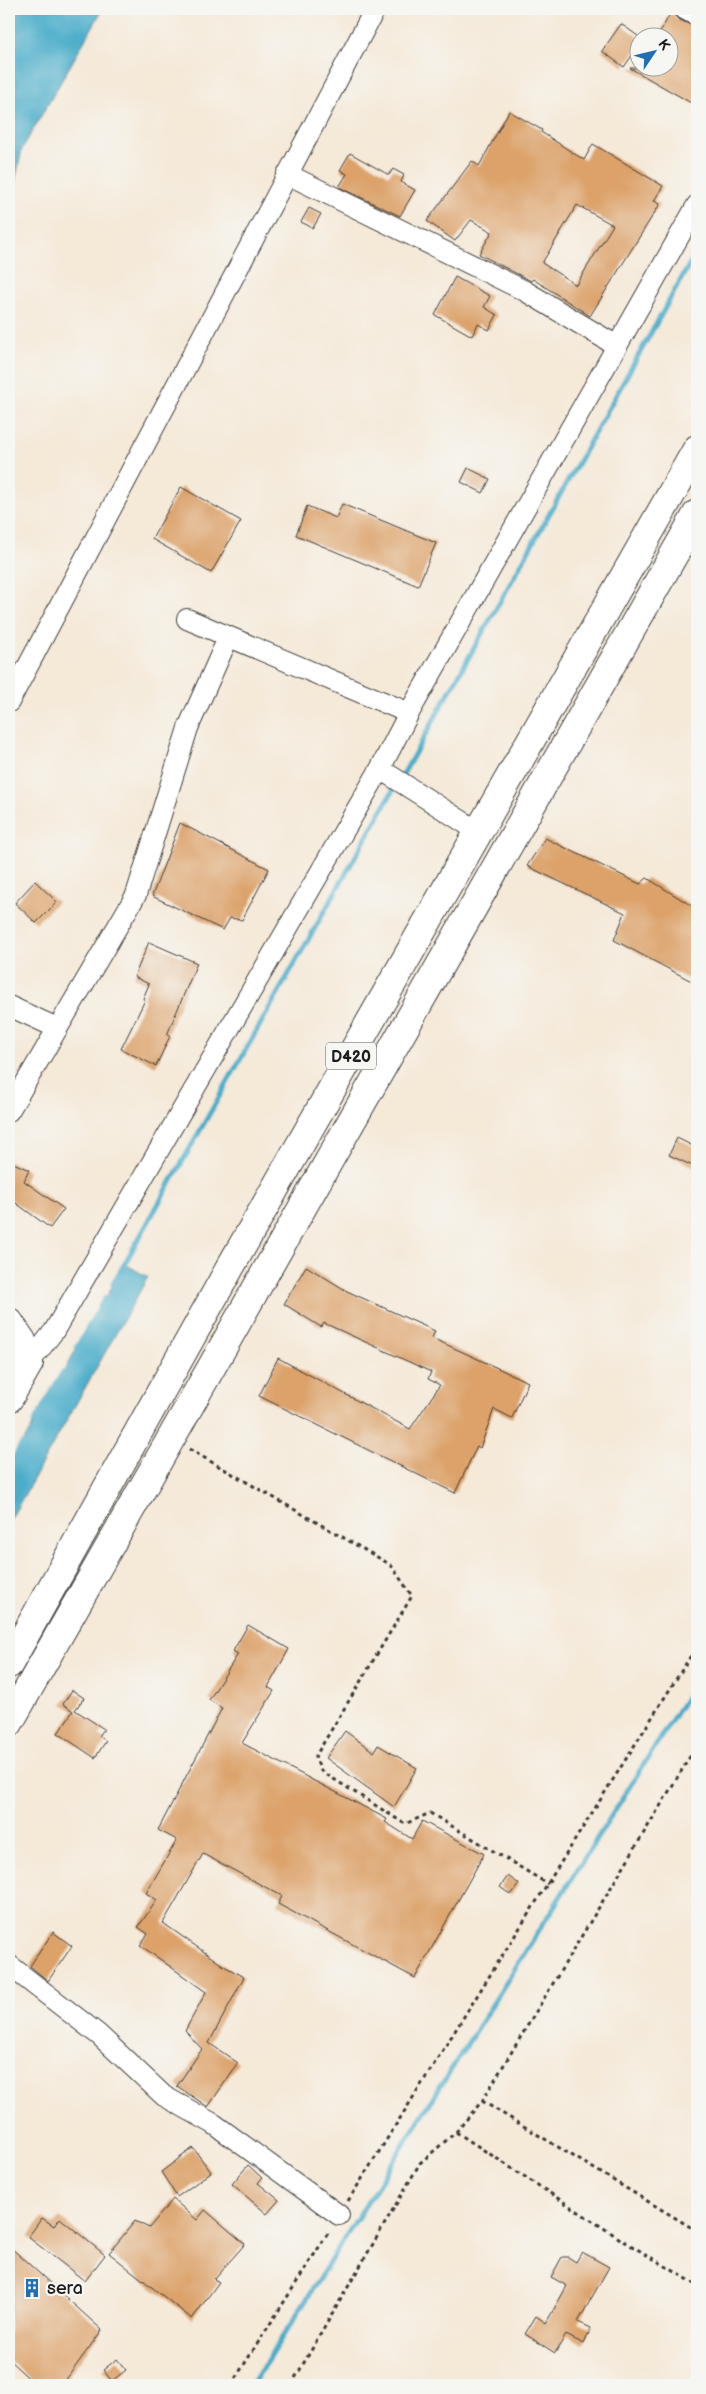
<svg xmlns="http://www.w3.org/2000/svg" width="706" height="2394" font-family="'Balsamiq Sans',sans-serif">
	<rect width="100%" height="100%" fill="#f6f6f2"/>
	<filter id="ink" filterUnits="userSpaceOnUse"><feTurbulence type="fractalNoise" baseFrequency=".02" numOctaves="2"/><feDisplacementMap in="SourceGraphic" scale="10" xChannelSelector="R" yChannelSelector="G"/><feConvolveMatrix kernelMatrix="1 2 1 2 8 2 1 2 1" color-interpolation-filters="sRGB"/></filter>
	<filter id="wash" filterUnits="userSpaceOnUse"><feTurbulence type="fractalNoise" baseFrequency=".0096" numOctaves="4" result="noise"/><feDisplacementMap in="SourceGraphic" scale="20" xChannelSelector="R" yChannelSelector="G"/><feGaussianBlur stdDeviation="1.12" result="paint"/><feColorMatrix in="noise" values="0 0 0 0 0 0 0 0 0 0 0 0 0 0 0 0 0 1.4 0 .05"/><feComposite in="paint" operator="in"/></filter>
	<g filter="url(#wash)">
		<rect width="100%" height="100%" fill="#f5e9d8"/>
		<path fill="#4badca" stroke="#346473" d="M9,9H103L22,149L9,211Z
			M125,1264L148,1277L9,1522V1467Z"/>
		<g fill="none" stroke-linecap="round" stroke-linejoin="round">
			<path stroke="#4badca" stroke-width="5" d="M401,778L697,251
				M113,1284L396,785
				M77,1347L105,1298
				M34,1423L63,1372
				M9,1467L22,1444
				M252,2385L697,1680"/>
		</g>
		<g id="blocks">
			<path fill="#dca26a" fill-rule="evenodd" d="M671,12L678,19L697,28V97L693,104L630,68H668V38H657Z
				M621,24L638,36V47L624,67L602,51Z
				M509,111L542,130L541,132L584,160L593,144L663,186L654,201L660,204L590,316L533,279L531,281L479,254L492,232L471,220L455,241L427,221L472,161L479,166ZM577,205L613,225L576,285L542,263Z
				M350,153L389,175L393,169L404,175L401,182L415,190L400,216L339,187L347,174L340,170Z
				M309,208L321,214L313,228L301,222Z
				M455,277L490,296L484,307L497,315L489,330L478,324L472,336L435,315Z
				M468,468L490,479L483,493L461,482Z
				M181,487L241,521L211,573L152,539Z
				M342,504L436,543L418,586L296,535L307,506L336,518Z
				M180,823L269,869L242,920L230,918L223,930L152,896Z
				M545,838L640,884L647,878L697,909V984L614,940L625,913L527,866Z
				M35,881L57,902L36,923L15,903Z
				M149,942L197,963L167,1035L170,1036L156,1066L121,1049L145,1000L143,999L149,984L134,977Z
				M677,1138L697,1148V1168L669,1155Z
				M9,1161L29,1170L24,1181L64,1209L50,1228L9,1198Z
				M306,1266L347,1291L435,1331L432,1338L528,1382L512,1418L494,1409L480,1448L477,1446L455,1493L259,1396L278,1358L410,1429L440,1385L428,1379L431,1372L324,1323L321,1327L284,1304Z
				M248,1625L289,1649L268,1687L274,1691L242,1743L387,1819L385,1822L412,1839L422,1821L484,1854L415,1978L278,1904L282,1896L203,1854L163,1923L224,1966L244,1977L209,2043L238,2063L208,2107L177,2086L202,2049L185,2031L206,1992L140,1945L148,1934L138,1927L157,1900L146,1893L177,1840L158,1830L222,1708L209,1700L238,1654L233,1651Z
				M72,1690L84,1698L75,1710L104,1729L99,1736L106,1741L95,1758L58,1733L73,1711L63,1704Z
				M345,1731L374,1752L378,1745L417,1768L394,1807L326,1758Z
				M508,1876L519,1884L511,1895L500,1887Z
				M53,1932L72,1946L48,1981L30,1966Z
				M193,2148L211,2172L177,2197L161,2172Z
				M248,2165L262,2178L258,2183L279,2200L267,2214L232,2184Z
				M173,2199L197,2220L205,2210L245,2244L214,2279L219,2282L192,2319L109,2253L135,2221L149,2228Z
				M42,2218L54,2226L60,2218L105,2255L85,2281L28,2237Z
				M9,2246L102,2330L62,2385H36L9,2360Z
				M582,2252L609,2267L578,2322L591,2328L584,2344L566,2335L555,2353L525,2334L536,2316L546,2323L567,2286L551,2277L562,2257H568L576,2262Z
				M117,2359L126,2370L112,2381L103,2370Z"/>
		</g>
	</g>
	<g filter="url(#ink)">
		<use href="#blocks" fill-opacity="0" stroke="#3d3b38" stroke-width="1"/>
		<g fill="none" stroke-linecap="round" stroke-linejoin="round">
			<g stroke="#3d3b38" stroke-width="22">
				<path id="street" d="M684,9L697,16
					M287,174L525,291L617,346
					M187,619L409,713
					M9,702L375,9
					M380,769L479,832
					M9,1006L57,1028
					M9,1111L136,895L188,728L228,638
					M29,1363L54,1331L380,769L409,713L697,205
					M9,1965L99,2035L164,2096L214,2124L339,2215"/>
			</g>
			<g stroke="#3d3b38" stroke-width="30">
				<path id="secondary" d="M9,1322L22,1341L29,1363L9,1398"/>
			</g>
			<g stroke="#3d3b38" stroke-width="30">
				<path id="primary" d="M9,1664L232,1264L697,449
					M9,1723L697,514"/>
			</g>
			<path stroke="#3d3b38" stroke-width="3" stroke-dasharray="4 4" stroke-linecap="butt" d="M189,1449L391,1565L412,1596L315,1757L321,1771L405,1824L430,1813L548,1884
				M482,2101L697,2231
				M456,2132L622,2240L697,2285
				M348,2201L697,1646
				M231,2385L330,2230
				M291,2385L420,2163L456,2132L482,2101L697,1745"/>
			<use href="#street" stroke="#fff" stroke-width="20"/>
			<use href="#secondary" stroke="#fff" stroke-width="28"/>
			<use href="#primary" stroke="#fff" stroke-width="28"/>
		</g>
	</g>
	<defs>
		<g id="building-bare" transform="scale(1.5)"><path d="M-4-6H4V6H1V3H-1V6H-4ZM-2.5-4.3h1.7v1.8h-1.7ZM.8-4.3h1.7v1.8H.8ZM-2.5-1h1.7V.8h-1.7ZM.8-1h1.7V.8H.8Z" fill="#1f6fb2" stroke="#f6f6f2" stroke-width="2.5" paint-order="stroke"/></g>
	</defs>
	<g fill-rule="evenodd">
		<use href="#building-bare" x="32" y="2288"/>
	</g>
	<g text-anchor="middle" stroke-width="4.5" stroke-linejoin="round" paint-order="stroke">
		<rect fill="#f6f6f2" stroke="#5d5d5c" stroke-width="1" x="326" y="1042.5" width="50" height="27" rx="4"/>
		<g font-size="16" font-weight="bold" fill="#1c1c1c">
			<text x="351" y="1062">D420</text>
		</g>
		<g font-size="18" fill="#1c1c1c" stroke="#f6f6f2" text-anchor="start">
			<text x="47" y="2294">sera</text>
		</g>
	</g>
	<rect width="706" height="2394" fill="none" stroke="#f6f6f2" stroke-width="30"/>
	<g transform="translate(654 52) rotate(55)"><circle r="24" fill="#f6f6f2" stroke="#9f9f9c"/>
	<path d="M0-4L9 19L0 12L-9 19Z" fill="#1f6fb2"/>
	<text y="-8" font-size="14" font-weight="bold" text-anchor="middle" fill="#1c1c1c">K</text>
	</g>
</svg>
